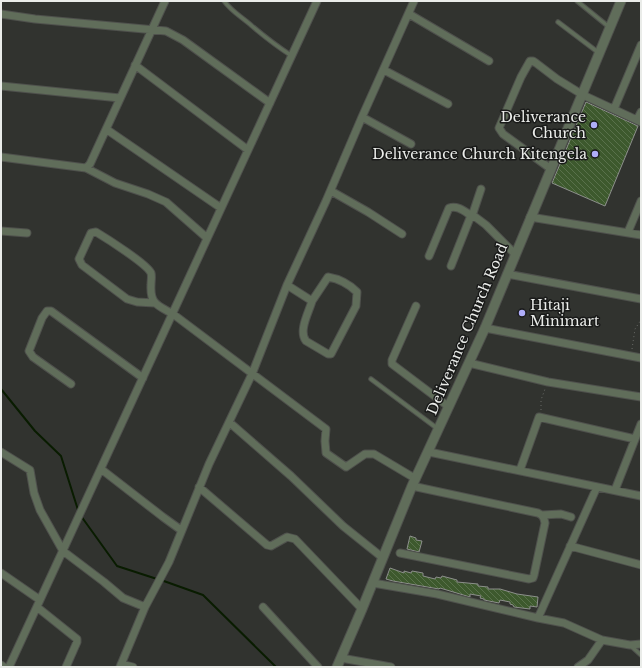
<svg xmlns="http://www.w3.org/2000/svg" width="642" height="668" font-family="'Libre Baskerville',serif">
	<defs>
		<pattern id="building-back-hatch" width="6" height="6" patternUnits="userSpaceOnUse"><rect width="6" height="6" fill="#3d592d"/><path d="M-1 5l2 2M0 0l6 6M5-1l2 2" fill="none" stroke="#59714b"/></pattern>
	</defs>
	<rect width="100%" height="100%" fill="#31332f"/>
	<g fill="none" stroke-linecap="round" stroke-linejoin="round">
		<path stroke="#091c00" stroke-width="2" d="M1,389L35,431L61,456L78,510
			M81,516L117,566L157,579
			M161,580L203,595L276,667"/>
	</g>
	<path fill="url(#building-back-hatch)" stroke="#8c8f8b" d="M586,102L638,126L605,206L552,183Z
		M410,536L416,538V540L422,541L419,552L407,549Z
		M390,568L404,573V571L411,573L412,571L423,573V576L435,579L436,577L441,578L442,576L457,580V582L478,584V586L488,587V589H500L517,594L538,597L537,607L530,606V609L514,607L513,605L510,604V602L500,600L499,603L484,600V599L480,598L481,596L470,594V597L440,588L439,589L393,581L386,579Z"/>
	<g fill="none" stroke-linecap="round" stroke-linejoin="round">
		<g stroke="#4f514d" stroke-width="5.5">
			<path id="service" d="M224,1C232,12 242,17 252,26C265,37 278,47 292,56
				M577,1L609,27
				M558,22L599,53
				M371,379L438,429
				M631,646L641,655"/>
		</g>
		<g stroke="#4f514d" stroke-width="9">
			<path id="minor" d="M1,14L35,19L166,31L183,40L270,103
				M409,14L489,61
				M135,65L248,150
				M384,70L448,104
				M1,86L120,98
				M614,109L641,45
				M362,117L411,144
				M637,120L641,112
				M106,129L221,208
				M1,157L86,168L115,183L148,194L166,202L207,238
				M86,168L90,164L165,1
				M551,169L503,134L499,128L521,77L530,61H533L536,63L557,79L583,95L641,122
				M331,191L368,212L402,234
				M530,217L641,235
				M1,231L27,233
				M628,232L641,201
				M429,256L449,208C458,205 465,212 472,216L481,189
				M451,266L470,218L474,216L486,225L515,254
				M507,274L641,299
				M287,285L312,301L328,277C340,279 348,283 357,292L356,306L331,354H328L306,341C298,331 309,312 312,301
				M155,303L137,302L127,299L82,265L79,259L91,233L96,232C106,238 147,264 151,273C152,276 151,281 151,285C150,304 157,305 173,314L326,429L325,441L326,453L346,467L365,454H374L416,479
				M416,306L392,360V364L449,407
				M485,328L641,358
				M469,363L548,382L641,397
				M71,384L33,357L29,351L42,318L47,311H51L143,378
				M229,422L291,476L343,526L383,558
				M1,452L30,470L34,493L40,510L63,551L104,582L123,598L145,607
				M429,452L641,496
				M101,469L163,517L181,530
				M520,470L539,417L635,439
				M199,487L267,545L271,546L287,537L295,539L362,609
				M615,490L641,424
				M542,515L561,514L571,517
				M570,546L641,565
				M400,553L529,579L533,578L534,575L545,523C544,518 543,515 538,513L412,486
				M1,573L40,600
				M373,583L437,594L538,618L564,623L602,640L630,645L641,644
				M37,607L77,639V642L66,667
				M263,607L318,667
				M538,618L597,487
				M341,658L391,667
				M121,664L133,667
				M1,665L4,667
				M9,667L317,1
				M120,667L145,607L169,562L209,464L252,374L287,285L326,201L362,117L414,1
				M578,667L588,660L602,640"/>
		</g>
		<g stroke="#4f514d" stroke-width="11">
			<path id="tertiary" d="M337,667L362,609L412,486L485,328L621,1"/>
		</g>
		<path stroke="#696b67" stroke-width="1" stroke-dasharray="1 3" stroke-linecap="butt" d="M632,349L635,329L641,320
			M541,410V400L545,389"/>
		<use href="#service" stroke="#606d5a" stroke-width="3.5"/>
		<use href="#minor" stroke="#606d5a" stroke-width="7"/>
		<use href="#tertiary" stroke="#606d5a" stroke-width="9"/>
	</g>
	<g fill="#b0aefa" stroke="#191a19" stroke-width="1.5">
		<circle cx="594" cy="125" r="4"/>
		<circle cx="595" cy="154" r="4"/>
		<circle cx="522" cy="313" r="4"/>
	</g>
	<g text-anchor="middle" stroke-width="3" stroke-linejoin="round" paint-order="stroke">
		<g font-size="14" fill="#eaece9" stroke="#191a19" text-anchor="end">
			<text x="586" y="122">Deliverance<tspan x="586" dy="16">Church</tspan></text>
			<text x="587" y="159">Deliverance Church Kitengela</text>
			<text x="530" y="310" text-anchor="start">Hitaji<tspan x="530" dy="16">Minimart</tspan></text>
		</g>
		<g font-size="14" fill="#eaece9" stroke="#191a19">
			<text transform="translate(467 329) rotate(-67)" y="5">Deliverance Church Road</text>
		</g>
	</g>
	<rect width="642" height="668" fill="none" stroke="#eaece9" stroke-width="4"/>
</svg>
